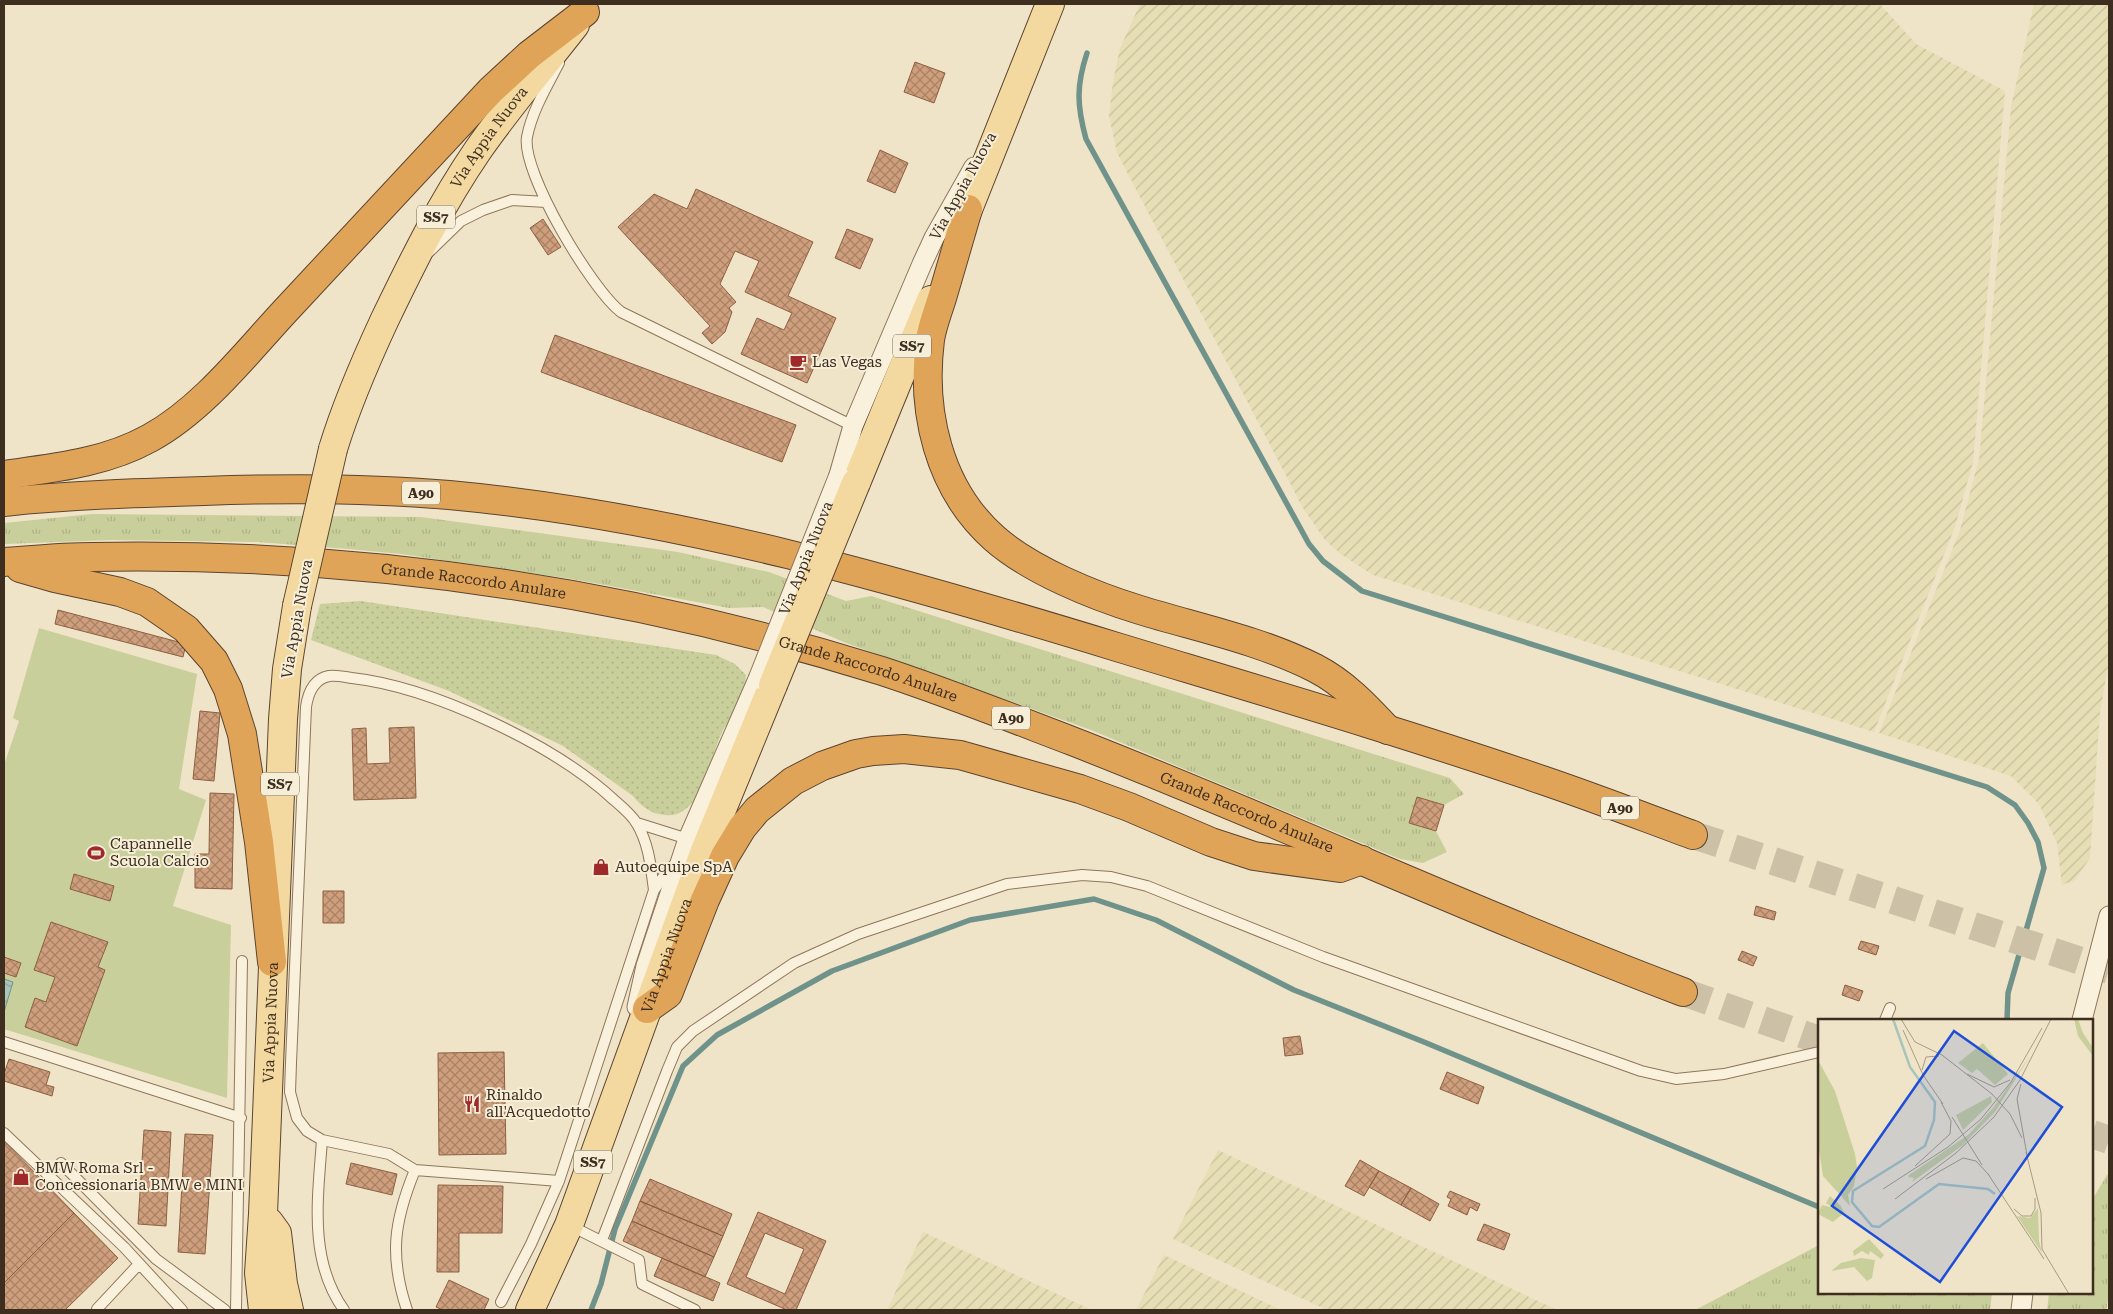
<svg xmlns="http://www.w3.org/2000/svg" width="2113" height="1314" font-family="'Roboto Serif',serif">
	<defs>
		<pattern id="farmland-furrows" width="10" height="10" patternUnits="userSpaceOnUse" patternTransform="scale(1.25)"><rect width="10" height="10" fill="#e6deb5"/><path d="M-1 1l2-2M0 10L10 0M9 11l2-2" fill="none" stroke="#c6bf9b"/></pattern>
		<pattern id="grass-tufts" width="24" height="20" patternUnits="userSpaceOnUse" patternTransform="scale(1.25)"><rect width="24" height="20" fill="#c9cf9b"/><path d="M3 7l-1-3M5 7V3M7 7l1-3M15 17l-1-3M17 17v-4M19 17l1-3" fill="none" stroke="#aeb285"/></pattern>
		<pattern id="park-dots" width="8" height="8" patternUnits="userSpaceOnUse" patternTransform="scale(1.25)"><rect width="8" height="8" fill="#c9cf9b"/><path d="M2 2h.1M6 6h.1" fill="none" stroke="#aeb285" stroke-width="1.8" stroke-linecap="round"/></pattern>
		<pattern id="water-ripples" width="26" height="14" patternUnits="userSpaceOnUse" patternTransform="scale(1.25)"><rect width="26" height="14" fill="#a9c4bc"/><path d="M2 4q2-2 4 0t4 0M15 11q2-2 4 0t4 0" fill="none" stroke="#8ba098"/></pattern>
		<pattern id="building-cross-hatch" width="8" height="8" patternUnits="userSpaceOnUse" patternTransform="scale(1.25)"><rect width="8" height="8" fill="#cf9f7d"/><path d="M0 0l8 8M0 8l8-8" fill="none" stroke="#a98266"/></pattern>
	</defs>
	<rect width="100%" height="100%" fill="#f0e4c8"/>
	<path fill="url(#farmland-furrows)" d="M1140,4H1880L1916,44L2005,91L1973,462L1955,527L1874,732L1373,575L1342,555L1325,540L1303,508L1117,153L1109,116L1113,82L1120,48Z
		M2034,4H2109V661L2100,712L2090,858L2075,880L2062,885L2057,843L2039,804L2011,776L1879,733L1960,530L1979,459L2011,107Z
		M1218,1150L1557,1310H1327L1173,1239Z
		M923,1232L1092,1310H887Z
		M1164,1255L1281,1310H1136Z"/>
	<path fill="url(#grass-tufts)" d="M92,514L421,517L678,552L769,572L846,601L871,596L1450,778L1464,794L1444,805L1417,797L1409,822L1436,831L1447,852L1423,863L1400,859L1091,730L846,643L763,607L729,608L572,579L401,554L348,549L257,542L113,540L4,544V523Z
		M2107,1175H2109V1295L2106,1310H2047L2049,1293H2092V1200Z
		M1819,1245V1293H1992L1990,1310H1695Z"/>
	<path fill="url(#park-dots)" d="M361,601L716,655L735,664L746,675C745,685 745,697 741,705C738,715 728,721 723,730C710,755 702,820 665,815C651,814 642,807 633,796L563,746L449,691L311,640L320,604Z"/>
	<path fill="#c9cf9b" d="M39,628L197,674L179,789L206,800L173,906L231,925L227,1098L4,1029V765L19,721L13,718Z"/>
	<path fill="url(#water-ripples)" stroke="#6f938a" d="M4,979L13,982L4,1012Z"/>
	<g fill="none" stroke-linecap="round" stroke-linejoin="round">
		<path stroke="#6f938a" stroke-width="5.5" d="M1087,53C1076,86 1077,106 1086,139L1309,544L1323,561L1362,591L1987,787L2015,805L2028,823L2038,842L2044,868L2008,993L2007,1020
			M591,1310L601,1284L615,1229L683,1066L717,1035L832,971L970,920L1094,899L1156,920L1294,990L1424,1042L1819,1207"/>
	</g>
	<path fill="url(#building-cross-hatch)" stroke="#8d5f41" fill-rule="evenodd" d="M915,62L945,73L934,103L904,92Z
		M880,150L908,163L895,193L867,181Z
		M696,189L813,242L788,296L836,318L807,383L741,354L757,318L784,330L792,313L745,292L759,261L735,251L720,284L736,302L729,308L732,312L725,332L712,344L702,333L710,326L618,227L654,194L687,209Z
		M543,219L561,247L548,255L530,228Z
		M847,229L873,239L860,269L835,258Z
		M555,335L796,425L782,462L541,372Z
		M58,610L186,644L183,657L55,624Z
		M200,711L220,713L214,781L193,779Z
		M414,727L416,798L354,800L352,729L366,728L367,764L390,763L389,728Z
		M210,793L234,794L232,889L195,888V854H209Z
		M1417,797L1444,805L1436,831L1409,823Z
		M74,874L114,886L110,901L70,889Z
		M323,891H344V923H323Z
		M1756,906L1776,912L1774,920L1754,915Z
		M51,922L108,942L98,967L105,970L77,1046L25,1027L35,998L46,1002L55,977L34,970Z
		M1861,941L1879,946L1876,955L1858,949Z
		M1742,951L1757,957L1753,966L1738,960Z
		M4,957L21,963L16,977L4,973Z
		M1845,985L1863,991L1859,1001L1842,995Z
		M1300,1036L1303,1054L1285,1056L1283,1038Z
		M504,1052L506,1154L439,1155L438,1053Z
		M9,1059L50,1072L46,1085L54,1087L52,1096L4,1081V1074Z
		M1447,1072L1484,1087L1478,1104L1440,1089Z
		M144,1130L171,1132L166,1226L138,1224Z
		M185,1134L213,1135L205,1254L178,1252Z
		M4,1141L74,1213L4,1283Z
		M1360,1160L1379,1171L1364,1196L1345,1186Z
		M351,1163L397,1174L392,1195L346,1184Z
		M1379,1171L1411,1188L1401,1205L1369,1187Z
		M650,1179L732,1214L723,1236L640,1201Z
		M438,1185L503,1186L502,1233H459V1272H437Z
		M1411,1188L1439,1204L1430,1221L1401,1205Z
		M1450,1191L1480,1204L1477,1211L1470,1207L1467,1215L1448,1206L1451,1199L1447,1197Z
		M640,1201L723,1236L714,1257L632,1221Z
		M758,1212L826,1241L796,1310H787L727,1284ZM765,1233L804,1249L785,1294L746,1277Z
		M74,1213L118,1258L65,1310H4V1283Z
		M632,1221L714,1257L705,1277L623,1241Z
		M1484,1224L1510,1234L1504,1250L1477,1240Z
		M662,1258L720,1283L713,1301L654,1276Z
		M449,1280L489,1299L484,1310H443L436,1307Z"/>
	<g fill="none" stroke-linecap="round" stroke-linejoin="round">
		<path stroke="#ccc0a6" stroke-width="28" stroke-dasharray="28 14" stroke-linecap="butt" d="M1693,835L2109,970
			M1683,992L1819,1040
			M2092,1134L2109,1140"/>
		<g stroke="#8d765c" stroke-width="12">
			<path id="service" d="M559,63C547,86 532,111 527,137C521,172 592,290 621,312L853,426
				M429,252L461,221L483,210L512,200L546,202
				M637,823L688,839
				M1885,1020L1890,1008
				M4,1042L241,1118
				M4,1133L124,1247L182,1310
				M322,1140C318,1197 308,1260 344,1310
				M61,1163L156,1259L225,1310
				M559,1181L415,1170L389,1154L322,1140L307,1131L297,1118L290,1092L291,1063L306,707C308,693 314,679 329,676C337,675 345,677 352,678C432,687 555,745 614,800C622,807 632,815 637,824C649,844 651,868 654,890
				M569,1225L639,1260L642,1284L695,1310
				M602,1240L667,1071L677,1047L693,1031L794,963L858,934L1007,884L1082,875L1111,877L1147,886L1323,957L1641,1071L1676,1079L1724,1074L1819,1052
				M501,1302L531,1244L559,1181L654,890L666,873L676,863
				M97,1309L139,1264
				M236,1310L242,961
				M407,1310C389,1256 394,1221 415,1170"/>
		</g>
		<g stroke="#8d765c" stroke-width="21">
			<path id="minor" d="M839,475L853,426L922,264L934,238L974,167
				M637,1007L646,966L688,839L758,679
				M2082,1020L2109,916
				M2021,1310L2023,1293"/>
		</g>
		<g stroke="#5b4430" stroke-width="30">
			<g id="primary">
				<path d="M959,232L1050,4"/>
				<path id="s1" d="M333,449C347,403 365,362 385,319C413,261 441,204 478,150C508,107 543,66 575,25"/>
				<path d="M856,483L931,300"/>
				<path d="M269,1222L277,1233L283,1284L289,1310"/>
				<path id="s2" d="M263,1310L259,1273L263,1214L283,719L287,669L297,606"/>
				<path id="s3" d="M530,1310L569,1225L704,853L773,685"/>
			</g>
		</g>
		<g stroke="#5b4430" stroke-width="30">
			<g id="motorway">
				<path d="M968,209C959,239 951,268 942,298C938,311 932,326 930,340C921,411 938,488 994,538C1030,570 1094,596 1140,610C1199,628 1259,640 1315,668C1344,683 1366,706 1388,730"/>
				<path d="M4,475C54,468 105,463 150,438C203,409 246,353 287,309C355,236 423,163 491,90L529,55L585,12"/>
				<path d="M4,502C70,495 137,493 204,491C286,488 367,488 449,495C678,516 901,581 1120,648C1262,691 1405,733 1545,781C1595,798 1644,817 1693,835"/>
				<path id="s4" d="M4,562C33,560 62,557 92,557C359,552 626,591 882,671C946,692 1009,717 1072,741C1277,821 1477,914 1683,992"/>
				<path d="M20,568L55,578L120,592L147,602L186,629L214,661L228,689L242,734L259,842L272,962"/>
				<path d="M647,1009L668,994L705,900L725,856L742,828L757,810L793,781L822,766L856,754L873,751L904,749L960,755L1080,789L1129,807L1211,842L1254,856L1340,868L1362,860"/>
			</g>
		</g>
		<use href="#service" stroke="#faf1dc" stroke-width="10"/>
		<use href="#minor" stroke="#faf1dc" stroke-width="19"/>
		<use href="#primary" stroke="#f3d9a0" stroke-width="28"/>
		<use href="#motorway" stroke="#e0a458" stroke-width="28"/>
		<g stroke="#8d765c" stroke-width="21" stroke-linecap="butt">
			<g id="minor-bridge">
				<path id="s5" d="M758,679L839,475"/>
			</g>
		</g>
		<g stroke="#5b4430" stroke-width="30" stroke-linecap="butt">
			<path id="primary-bridge" d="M297,606L333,449
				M773,685L856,483"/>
		</g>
		<use href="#minor-bridge" stroke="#faf1dc" stroke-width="19"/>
		<use href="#primary-bridge" stroke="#f3d9a0" stroke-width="28"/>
	</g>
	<defs>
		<g id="cafe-bare" transform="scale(1.35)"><path d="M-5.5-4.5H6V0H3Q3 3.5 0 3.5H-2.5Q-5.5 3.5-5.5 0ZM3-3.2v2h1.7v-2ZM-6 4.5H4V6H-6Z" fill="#9e2a2b" stroke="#f7eed8" stroke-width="2.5" paint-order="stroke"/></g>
		<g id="stadium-bare" transform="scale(1.35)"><path d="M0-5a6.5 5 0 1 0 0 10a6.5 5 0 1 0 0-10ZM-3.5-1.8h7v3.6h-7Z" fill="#9e2a2b" stroke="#f7eed8" stroke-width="2.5" paint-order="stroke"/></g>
		<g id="shop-bare" transform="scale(1.35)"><path d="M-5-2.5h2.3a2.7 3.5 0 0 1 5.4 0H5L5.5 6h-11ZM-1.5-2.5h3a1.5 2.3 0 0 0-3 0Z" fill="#9e2a2b" stroke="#f7eed8" stroke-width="2.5" paint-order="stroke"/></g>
		<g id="restaurant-bare" transform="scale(1.35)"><path d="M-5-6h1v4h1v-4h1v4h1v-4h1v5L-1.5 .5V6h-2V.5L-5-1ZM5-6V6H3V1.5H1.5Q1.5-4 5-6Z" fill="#9e2a2b" stroke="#f7eed8" stroke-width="2.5" paint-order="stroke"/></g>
	</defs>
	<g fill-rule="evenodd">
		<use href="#cafe-bare" x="798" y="362"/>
		<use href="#stadium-bare" x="96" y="853"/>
		<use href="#shop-bare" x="601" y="867"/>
		<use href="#restaurant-bare" x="472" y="1104"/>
		<use href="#shop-bare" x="21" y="1177"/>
	</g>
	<g text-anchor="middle" stroke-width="4" stroke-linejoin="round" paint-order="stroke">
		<g fill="#f7eed8" stroke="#756857" stroke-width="1">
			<rect x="417" y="205.5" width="38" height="23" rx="4"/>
			<rect x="893" y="334.5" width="38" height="23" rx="4"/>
			<rect x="402" y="481.5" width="38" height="23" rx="4"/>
			<rect x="992" y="706.5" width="38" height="23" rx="4"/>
			<rect x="261" y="772.5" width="38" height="23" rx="4"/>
			<rect x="1601" y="796.5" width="38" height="23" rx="4"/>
			<rect x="574" y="1150.5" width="38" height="23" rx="4"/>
		</g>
		<g font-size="14" font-weight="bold" fill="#3d2e20">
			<text x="436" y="222">SS7</text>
			<text x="912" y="351">SS7</text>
			<text x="421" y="498">A90</text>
			<text x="1011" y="723">A90</text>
			<text x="280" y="789">SS7</text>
			<text x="1620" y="813">A90</text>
			<text x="593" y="1167">SS7</text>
		</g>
		<g font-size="15" fill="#3d2e20" stroke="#f7eed8">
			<text dy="5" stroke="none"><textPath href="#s1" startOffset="350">Via Appia Nuova</textPath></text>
			<text transform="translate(963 186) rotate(-61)" y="5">Via Appia Nuova</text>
			<text dy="5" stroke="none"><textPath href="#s5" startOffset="130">Via Appia Nuova</textPath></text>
			<text dy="5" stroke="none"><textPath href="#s4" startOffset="471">Grande Raccordo Anulare</textPath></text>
			<text transform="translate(297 619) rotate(-80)" y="5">Via Appia Nuova</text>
			<text dy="5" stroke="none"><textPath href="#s4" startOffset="876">Grande Raccordo Anulare</textPath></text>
			<text dy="5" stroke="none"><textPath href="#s4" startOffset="1281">Grande Raccordo Anulare</textPath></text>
			<text dy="5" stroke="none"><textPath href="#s3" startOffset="380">Via Appia Nuova</textPath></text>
			<text dy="5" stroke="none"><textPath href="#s2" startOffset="288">Via Appia Nuova</textPath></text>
		</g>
		<g font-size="15" fill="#3d2e20" stroke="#f7eed8" text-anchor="start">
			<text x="812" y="367">Las Vegas</text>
			<text x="110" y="849">Capannelle<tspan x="110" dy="17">Scuola Calcio</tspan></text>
			<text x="615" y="872">Autoequipe SpA</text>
			<text x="486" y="1100">Rinaldo<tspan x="486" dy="17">all'Acquedotto</tspan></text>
			<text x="35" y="1173">BMW Roma Srl -<tspan x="35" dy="17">Concessionaria BMW e MINI</tspan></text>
		</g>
	</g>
	<g transform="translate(1818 1019)">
		<rect width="275" height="275" fill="#f0e4c8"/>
		<path d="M212,37L177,93L145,126L94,163L96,159L90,158L91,156L150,116L175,89ZM0,41L17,72L37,135L39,148L36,167L30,176L32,187L5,157L0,124ZM12,177L23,187L26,194L15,203L0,195L4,186L15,189L8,184ZM220,189L221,222L224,234L199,197L212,199ZM51,220L66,236L63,240L52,232L51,236L44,232L36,237L35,232ZM43,239L57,241L54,259L49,262L36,248L13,252L23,244Z" fill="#c9cf9b"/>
		<path d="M173,77L174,83L145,111L138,96Z" fill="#c9cf9b"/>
		<path d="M256,0H260L265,14L275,29V37L260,17ZM165,24L190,55L177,66L159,50L154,54L140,44Z" fill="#c9cf9b"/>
		<path fill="none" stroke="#a9c4bc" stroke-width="2.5" d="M75,0L92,48L117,83L116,101L107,127L35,172L34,183L54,207L61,208L121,165L170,170L177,175"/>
		<path fill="none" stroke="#a89b85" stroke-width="1" d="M83,0L97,23L124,36L174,75L192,95L204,119M85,11L105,56L125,85M104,51L108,38L121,37M149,55L176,68L192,61M203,65L199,80L209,136M134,98L164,146M208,133L223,194L224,230L251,275M97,147L132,115L133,102L123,83M170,155L226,240M108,160L145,139L158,142L171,156M65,170L130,128L163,100L193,63L224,9M77,180L138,134L176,98L202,61L233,0M196,190L204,197H213L217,190V179"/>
		<path fill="#1d4ed8" fill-opacity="0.15" stroke="#1d4ed8" stroke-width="2.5" d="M136,12L244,88L122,263L14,187Z"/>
		<rect width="275" height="275" fill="none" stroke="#3d2e20" stroke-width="2.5"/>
	</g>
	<rect width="2113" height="1314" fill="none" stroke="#3d2e20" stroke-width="10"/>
</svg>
